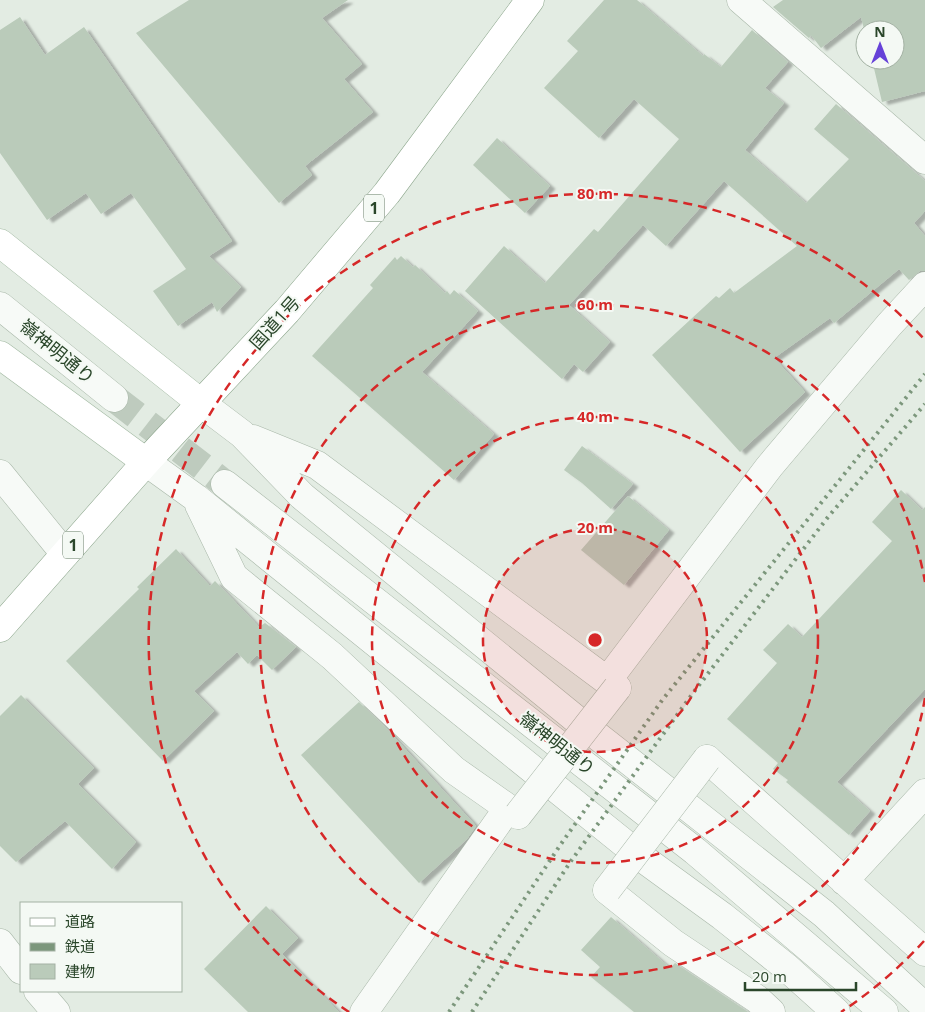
<svg xmlns="http://www.w3.org/2000/svg" width="925" height="1012" font-family="'Open Sans','Noto Sans JP',sans-serif">
	<defs>
		<filter id="shadow"><feDropShadow dx="5.5" dy="3" stdDeviation="1" flood-color="#0004"/></filter>
	</defs>
	<rect width="100%" height="100%" fill="#e3ece3"/>
	<path fill="#bacbba" filter="url(#shadow)" d="M189,0H348L322,18L362,64L344,79L373,112L305,166L312,175L279,203L136,33Z
		M604,0H637L703,56L704,54L721,67L752,30L788,62L765,88L784,103L745,150L806,203L849,159L814,129L836,104L925,181V211L914,223L925,236V271H920L909,280L899,269L834,323L830,318L774,358L805,392L740,452L652,355L716,296L719,298L730,288L734,293L797,246L724,181L666,246L643,225L569,305L610,342L583,372L574,364L562,379L465,291L504,246L545,283L594,229L598,232L679,139L634,99L599,138L544,88L578,51L567,41Z
		M783,0H925V91L882,102L872,60H895V30H865V33L861,17L821,48L811,35L809,38L773,7Z
		M20,17L45,55L84,27L232,241L209,256L241,287L217,312L212,302L178,326L153,291L186,269L131,193L101,214L86,193L47,220L0,153V30Z
		M497,138L550,186L525,213L473,165Z
		M401,256L413,267L415,265L445,293L447,291L450,295L454,290L478,311L422,372L494,434L454,480L312,356L373,288L370,285L395,257L397,260Z
		M582,446L633,484L611,509L582,483L564,470Z
		M901,490L922,510L925,507V689L837,782L870,811L849,835L786,782L788,780L773,769L778,763L727,719L777,663L763,650L788,624L802,637L892,541L872,522Z
		M628,496L669,530L624,585L581,550Z
		M176,549L210,586L215,581L259,627L265,623L269,626L296,647L272,670L257,655L248,664L237,652L194,691L214,711L163,761L66,661L139,589L137,587Z
		M21,695L94,768L78,784L136,842L112,869L65,821L16,862L0,846V716Z
		M359,702L385,727L476,826L467,839L419,883L301,755Z
		M266,906L298,938L282,954L339,1012H248L204,969Z
		M611,917L670,968L675,963L748,1012H634L591,977L600,967L581,950Z"/>
	<g fill="none" stroke-linecap="round" stroke-linejoin="round">
		<path stroke="#becbbe" stroke-width="28" stroke-dasharray="28 14" stroke-linecap="butt" d="M114,398L225,484"/>
		<g stroke="#a8b7a8" stroke-width="29">
			<path id="minor" d="M741,0L925,160
				M0,306L114,398
				M201,403L242,434L302,496L577,720L824,914L925,1007
				M253,439L317,465L617,688
				M146,462L196,498L645,860L722,916L786,967L836,1012
				M0,474L65,554
				M225,484L695,851L884,1012
				M199,505L234,577L332,656L454,770L518,815
				M607,681L769,467L889,325L925,286
				M707,759L925,952
				M844,881L925,793
				M607,890L673,943L757,999L771,1012
				M0,943L21,970
				M38,991L56,1012
				M364,1012L508,808"/>
		</g>
		<g stroke="#a2b9a2" stroke-width="29">
			<path id="major" d="M0,243L201,403
				M0,355L146,462"/>
		</g>
		<g stroke="#8aa48a" stroke-width="29">
			<path id="highway" d="M0,628L146,462L287,311L387,193L530,0"/>
		</g>
		<use href="#minor" stroke="#f7faf7" stroke-width="28"/>
		<use href="#major" stroke="#fff" stroke-width="28"/>
		<use href="#highway" stroke="#fff" stroke-width="28"/>
		<path stroke="#7c977c" stroke-width="4" stroke-dasharray="2.5 5" stroke-linecap="butt" d="M449,1012L561,844L663,699L925,374
			M472,1012L571,861L693,693L828,517L925,404"/>
		<g stroke="#a8b7a8" stroke-width="29" stroke-linecap="butt">
			<path id="minor-bridge" d="M518,815L617,688
				M607,890L707,759"/>
		</g>
		<use href="#minor-bridge" stroke="#f7faf7" stroke-width="28"/>
	</g>
	<circle cx="595" cy="640" r="112" fill="#d62828" fill-opacity=".12"/>
	<g fill="none" stroke="#d62828" stroke-width="2.5" stroke-dasharray="9 6">
		<circle cx="595" cy="640" r="112"/>
		<circle cx="595" cy="640" r="223"/>
		<path d="M925 698A335 335 0 1 1 925 582"/>
		<path d="M924 941A446 446 0 0 1 841 1012M349 1012A446 446 0 1 1 924 339"/>
	</g>
	<g text-anchor="middle" stroke-width="4" stroke-linejoin="round" paint-order="stroke">
		<g fill="#f4f9f4" stroke="#677c67" stroke-width="1">
			<rect x="364" y="194.5" width="20" height="27" rx="4"/>
			<rect x="63" y="531.5" width="20" height="27" rx="4"/>
		</g>
		<g font-size="16" font-weight="bold" fill="#2a462a">
			<text x="374" y="214">1</text>
			<text x="73" y="551">1</text>
		</g>
		<g font-size="18" fill="#2a462a" stroke="#f4f9f4">
			<text transform="translate(275 323) rotate(-48)" y="6">国道1号</text>
			<text transform="translate(57 352) rotate(39)" y="6">嶺神明通り</text>
			<text transform="translate(557 744) rotate(38)" y="6">嶺神明通り</text>
		</g>
	</g>
	<circle cx="595" cy="640" r="8" fill="#d62828" stroke="#f4f9f4" stroke-width="2.5"/>
	<g font-size="15" text-anchor="middle" font-weight="bold" fill="#d62828" stroke="#f4f9f4" stroke-width="4" stroke-linejoin="round" paint-order="stroke">
		<text x="595" y="199">80 m</text>
		<text x="595" y="310">60 m</text>
		<text x="595" y="422">40 m</text>
		<text x="595" y="533">20 m</text>
	</g>
	<rect x="20" y="902" width="162" height="90" fill="#f4f9f4" stroke="#a3b1a3"/>
	<rect x="30" y="918" width="25" height="8" fill="#ffffff" stroke="#a3b1a3"/>
	<text x="65" y="927" font-size="15" fill="#2a462a">道路</text>
	<rect x="30" y="943" width="25" height="8" fill="#7c977c" stroke="#a3b1a3"/>
	<text x="65" y="952" font-size="15" fill="#2a462a">鉄道</text>
	<rect x="30" y="964" width="25" height="15" fill="#bacbba" stroke="#a3b1a3"/>
	<text x="65" y="977" font-size="15" fill="#2a462a">建物</text>
	<g transform="translate(880 45)"><circle r="24" fill="#f4f9f4" stroke="#a3b1a3"/>
	<path d="M0-4L9 19L0 12L-9 19Z" fill="#6642d8"/>
	<text y="-8" font-size="14" font-weight="bold" text-anchor="middle" fill="#2a462a">N</text>
	</g>
	<path d="M745 982v8h111v-8" fill="none" stroke="#2a462a" stroke-width="2.5"/>
	<text x="752" y="982" font-size="15" fill="#2a462a" stroke="#f4f9f4" stroke-width="4" paint-order="stroke">20 m</text>
</svg>
